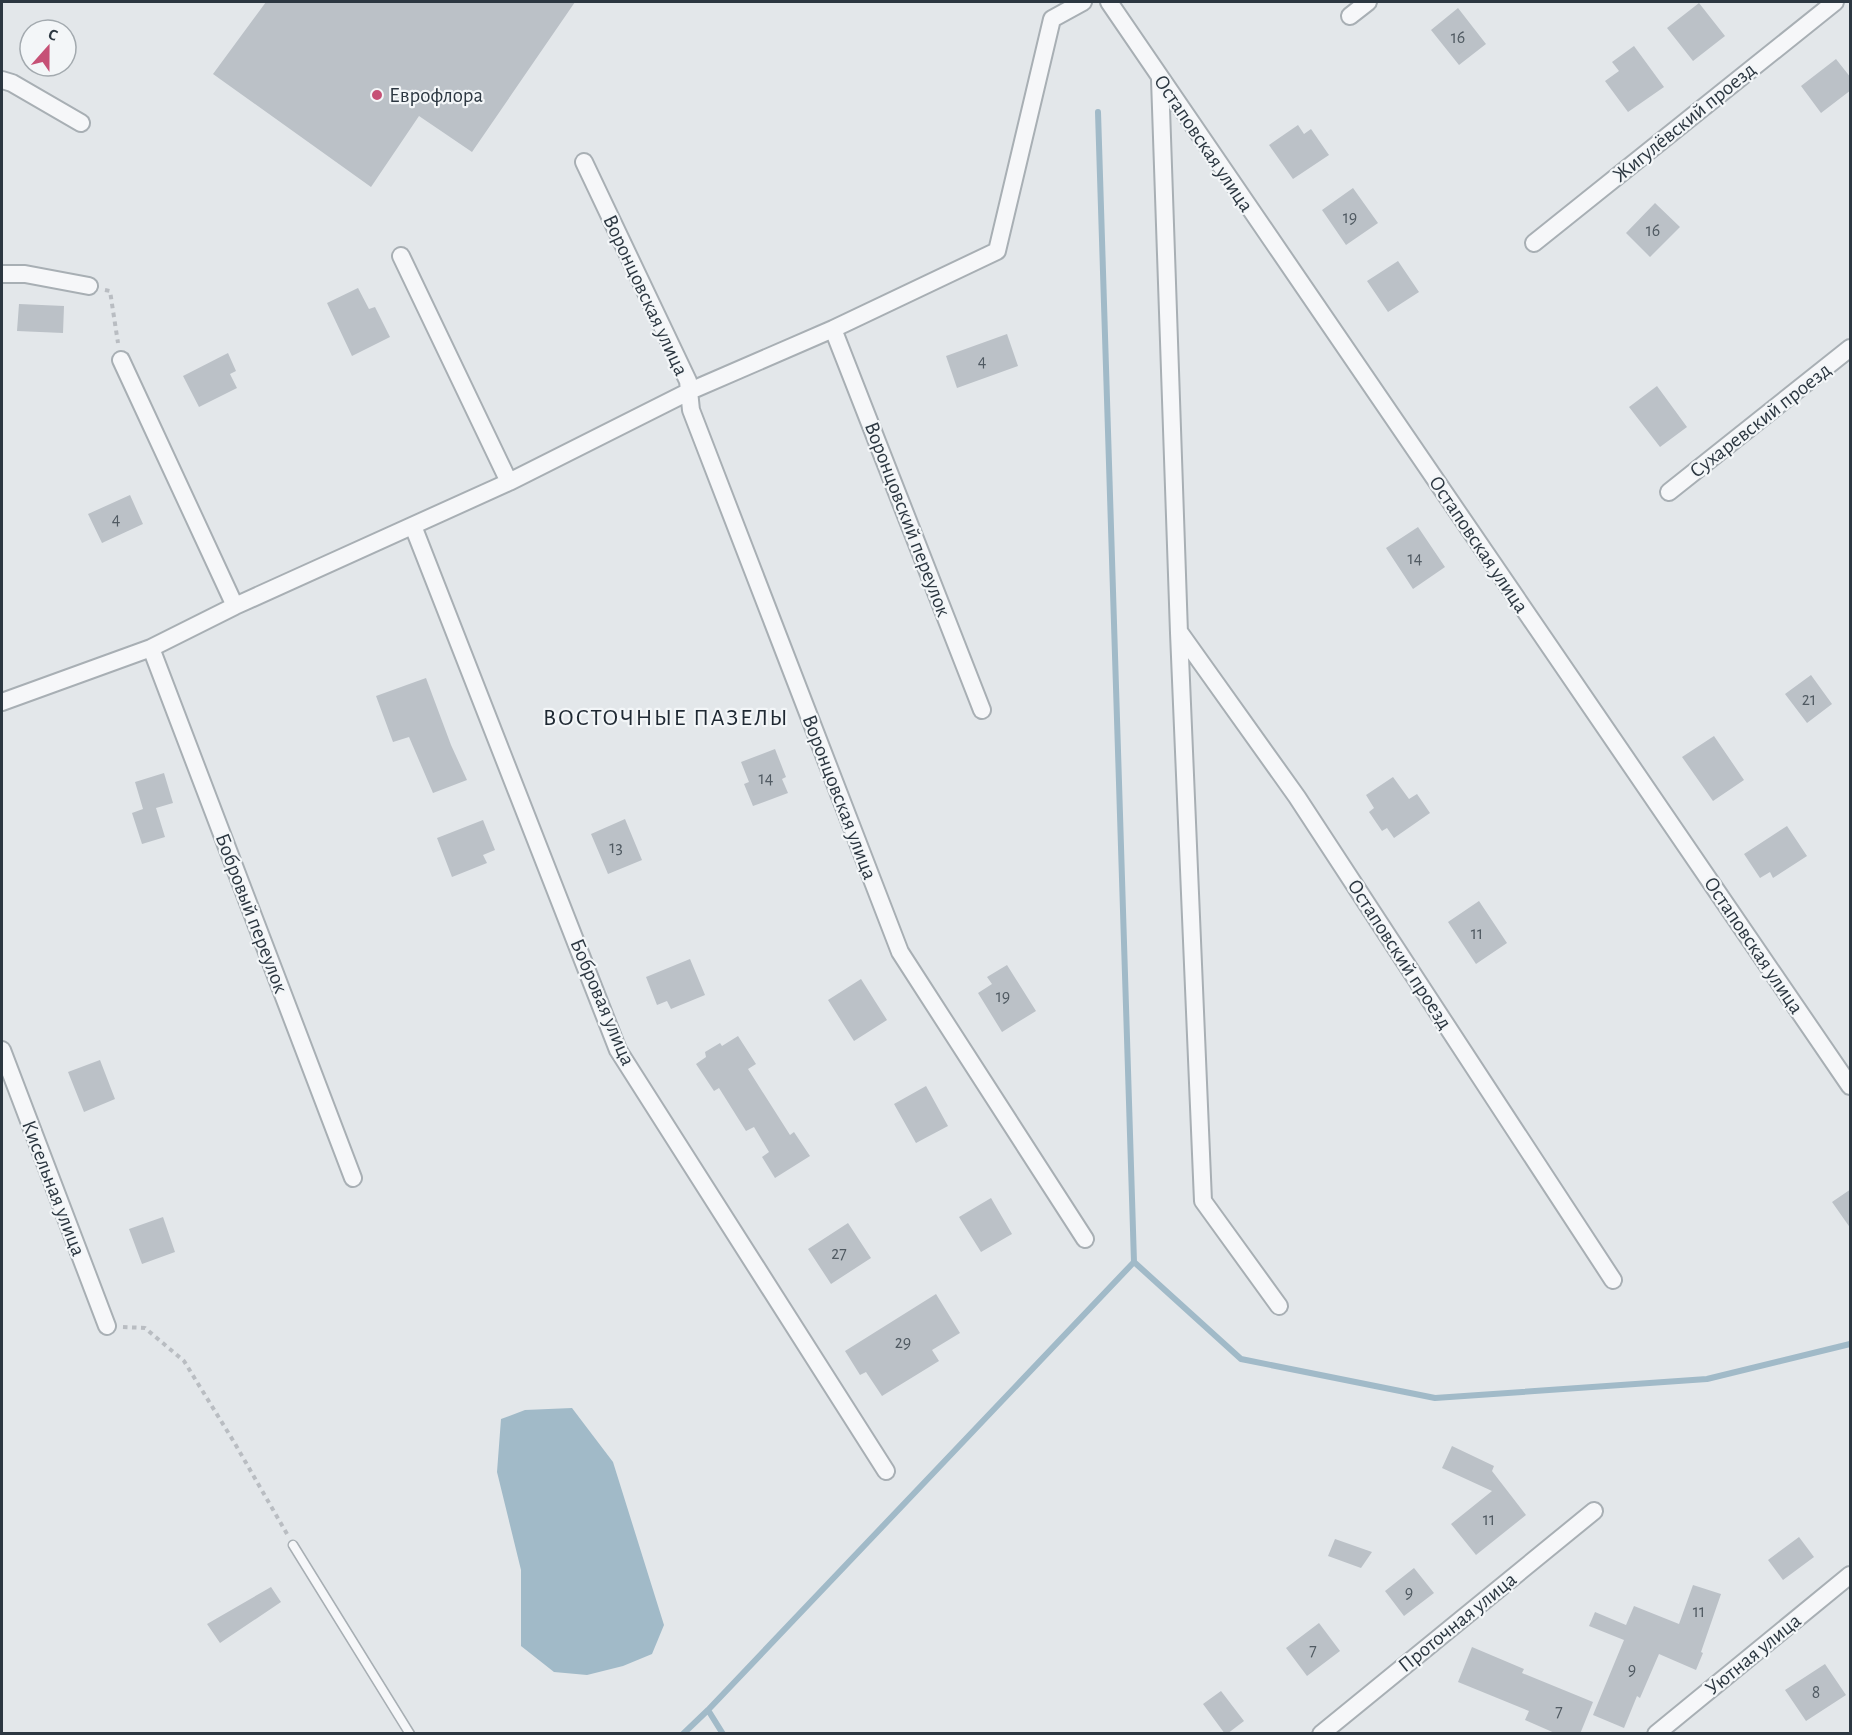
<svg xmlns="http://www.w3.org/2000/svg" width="1852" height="1735" font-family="'Alegreya Sans',sans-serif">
	<rect width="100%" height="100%" fill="#e3e7ea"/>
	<path fill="#a1bac8" d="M572,1408L613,1462L664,1625L652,1654L623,1666L587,1675L554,1672L521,1646V1570L497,1472L501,1419L525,1410Z"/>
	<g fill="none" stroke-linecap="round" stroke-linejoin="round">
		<path stroke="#a1bac8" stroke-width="6" d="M1134,1262L1241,1359L1435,1398L1707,1379L1850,1344
			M708,1710L723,1734
			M683,1734L708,1710L1134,1262L1098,112"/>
	</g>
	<path fill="#bbc1c7" d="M266,2H575L472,152L419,116L371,187L213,74Z
		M1699,3L1725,36L1693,61L1667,28Z
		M1458,8L1486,44L1459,65L1431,30Z
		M1634,46L1664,87L1628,112L1605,81L1619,71L1612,62Z
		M1836,59L1851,78V90L1821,113L1801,86Z
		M1298,125L1304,134L1311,129L1329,155L1293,179L1269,145Z
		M1353,188L1378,223L1346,245L1322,210Z
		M1655,203L1680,227L1650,257L1626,233Z
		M1398,261L1419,292L1388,312L1367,281Z
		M358,288L369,309L375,307L390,337L352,356L327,303Z
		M19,304L64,306L63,333L17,331Z
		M1007,334L1018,366L957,388L946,356Z
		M228,353L236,371L230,374L237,388L199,407L183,376Z
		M1657,386L1687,427L1660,447L1629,407Z
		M130,495L143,524L102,543L88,514Z
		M1418,527L1445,567L1413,589L1386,548Z
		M1811,675L1832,704L1807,723L1785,694Z
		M426,678L451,745L467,780L433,793L409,737L393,742L376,696Z
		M1714,736L1744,780L1713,801L1682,757Z
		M775,749L786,777L782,779L788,793L753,806L744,784L749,782L741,762Z
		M164,773L173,803L156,808L165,837L142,844L132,813L143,809L135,782Z
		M1393,777L1409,799L1417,794L1430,813L1394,838L1387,828L1382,831L1369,812L1374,808L1366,795Z
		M625,819L642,860L608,874L591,834Z
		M483,820L495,850L483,855L487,863L452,877L437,838Z
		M1787,826L1807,856L1773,878L1770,872L1760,878L1744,854Z
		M1479,901L1507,943L1476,964L1448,922Z
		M690,959L705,995L671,1009L667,1001L657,1005L646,977Z
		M1007,965L1036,1011L1002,1032L978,993L992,984L987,977Z
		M861,979L887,1020L854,1041L828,1000Z
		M738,1036L756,1064L748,1069L790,1135L794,1132L810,1156L775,1178L762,1157L769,1152L754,1127L746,1131L719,1088L714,1091L696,1064L706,1057L705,1052L720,1043L722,1046Z
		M100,1060L115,1099L84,1112L68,1072Z
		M926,1086L948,1126L916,1143L894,1104Z
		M1851,1189V1229L1832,1202Z
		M991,1198L1012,1234L981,1252L959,1217Z
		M163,1217L175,1252L142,1264L129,1229Z
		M848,1223L871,1258L831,1284L808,1249Z
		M936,1294L960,1333L932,1350L939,1361L882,1396L866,1372L860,1375L845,1351Z
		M1452,1446L1494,1466L1492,1471L1526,1515L1476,1555L1451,1524L1492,1491L1442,1468Z
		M1799,1537L1814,1557L1783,1580L1768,1560Z
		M1335,1539L1372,1552L1361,1568L1328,1556Z
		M1414,1568L1434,1593L1404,1616L1385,1591Z
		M1693,1585L1721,1594L1701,1652L1703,1653L1696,1670L1659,1654L1640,1698L1637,1696L1624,1728L1593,1715L1624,1640L1589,1626L1595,1612L1626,1625L1634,1606L1679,1624Z
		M271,1587L281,1602L220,1643L207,1624Z
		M1319,1623L1340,1651L1307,1676L1286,1648Z
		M1472,1647L1524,1669L1522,1673L1593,1702L1580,1734H1557L1525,1720L1529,1711L1458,1682Z
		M1825,1664L1846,1695L1806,1721L1785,1690Z
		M1221,1691L1244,1721L1227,1734H1225L1203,1704Z"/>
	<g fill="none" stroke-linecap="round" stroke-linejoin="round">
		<g stroke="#a8afb4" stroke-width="11">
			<path id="service" d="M293,1545L410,1734"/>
		</g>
		<g stroke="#a8afb4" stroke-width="20">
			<path id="minor" d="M1109,2L1850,1086
				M1350,16L1368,2
				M1160,79L1179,633L1203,1201L1279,1306
				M2,80L12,83L81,123
				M584,162L688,381L691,410L900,952L1085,1239
				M1534,243L1835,2
				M401,256L509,482
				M2,274H25L89,286
				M833,329L982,710
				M121,360L235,606
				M1669,492L1850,348
				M413,526L618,1050L886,1471
				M1180,633L1297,797L1613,1280
				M151,648L353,1178
				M2,702L151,648L235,606L509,482L690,391L833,329L997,251L1052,19L1083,2
				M2,1050L107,1326
				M1321,1734L1594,1511
				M1656,1734L1850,1575"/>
		</g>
		<path stroke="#b9bdc2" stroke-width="4" stroke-dasharray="4.5 4.5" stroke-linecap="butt" d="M105,290L110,291L118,343
			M123,1327L145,1328L184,1361L234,1442L287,1534"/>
		<use href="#service" stroke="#f6f7f9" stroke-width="8"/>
		<use href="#minor" stroke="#f6f7f9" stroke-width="16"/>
	</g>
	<circle fill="#c65176" stroke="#f3f6f8" stroke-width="2" cx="377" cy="95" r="6"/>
	<g text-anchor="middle" stroke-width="4.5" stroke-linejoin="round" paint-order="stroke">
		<g font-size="18" fill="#505a62">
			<text x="1458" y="43">16</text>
			<text x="1350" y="223">19</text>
			<text x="1653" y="236">16</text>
			<text x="982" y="367">4</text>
			<text x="116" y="525">4</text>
			<text x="1415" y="564">14</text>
			<text x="1809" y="705">21</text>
			<text x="766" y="784">14</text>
			<text x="616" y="853">13</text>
			<text x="1477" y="939">11</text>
			<text x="1003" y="1002">19</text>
			<text x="839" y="1259">27</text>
			<text x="903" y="1348">29</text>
			<text x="1489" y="1525">11</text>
			<text x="1409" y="1598">9</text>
			<text x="1699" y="1617">11</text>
			<text x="1313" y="1656">7</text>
			<text x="1632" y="1675">9</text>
			<text x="1816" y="1698">8</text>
			<text x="1559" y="1717">7</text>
		</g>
		<g font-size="21" fill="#2c3741" stroke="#f3f6f8" text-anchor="start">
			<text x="389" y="102">Еврофлора</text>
		</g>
		<g font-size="21" fill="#2c3741" stroke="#f3f6f8">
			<text transform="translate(1684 122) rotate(-39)" y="7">Жигулёвский проезд</text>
			<text transform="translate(1204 143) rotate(56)" y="7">Остаповская улица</text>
			<text transform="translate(646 295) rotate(65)" y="7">Воронцовская улица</text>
			<text transform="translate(1760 420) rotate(-38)" y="7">Сухаревский проезд</text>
			<text transform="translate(908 519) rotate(69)" y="7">Воронцовский переулок</text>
			<text transform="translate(1479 544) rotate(56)" y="7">Остаповская улица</text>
			<text transform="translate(840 797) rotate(69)" y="7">Воронцовская улица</text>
			<text transform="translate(252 913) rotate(69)" y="7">Бобровый переулок</text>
			<text transform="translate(1754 945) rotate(56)" y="7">Остаповская улица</text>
			<text transform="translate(1400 954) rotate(57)" y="7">Остаповский проезд</text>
			<text transform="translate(603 1002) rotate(67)" y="7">Бобровая улица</text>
			<text transform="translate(54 1188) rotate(69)" y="7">Кисельная улица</text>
			<text transform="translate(1457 1622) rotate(-39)" y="7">Проточная улица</text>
			<text transform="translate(1753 1654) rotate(-39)" y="7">Уютная улица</text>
		</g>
		<g font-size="24" letter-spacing="1.5" fill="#1e2832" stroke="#f3f6f8">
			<text x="666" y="725">ВОСТОЧНЫЕ ПАЗЕЛЫ</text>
		</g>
	</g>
	<rect width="1852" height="1735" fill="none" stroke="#2c3741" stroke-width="6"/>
	<g transform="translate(48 48) rotate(21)"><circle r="28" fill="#f3f6f8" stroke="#a3aaaf" stroke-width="1.5"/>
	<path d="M0-4.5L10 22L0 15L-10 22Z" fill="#c65176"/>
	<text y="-9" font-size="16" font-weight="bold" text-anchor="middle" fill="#2c3741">С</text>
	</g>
</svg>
